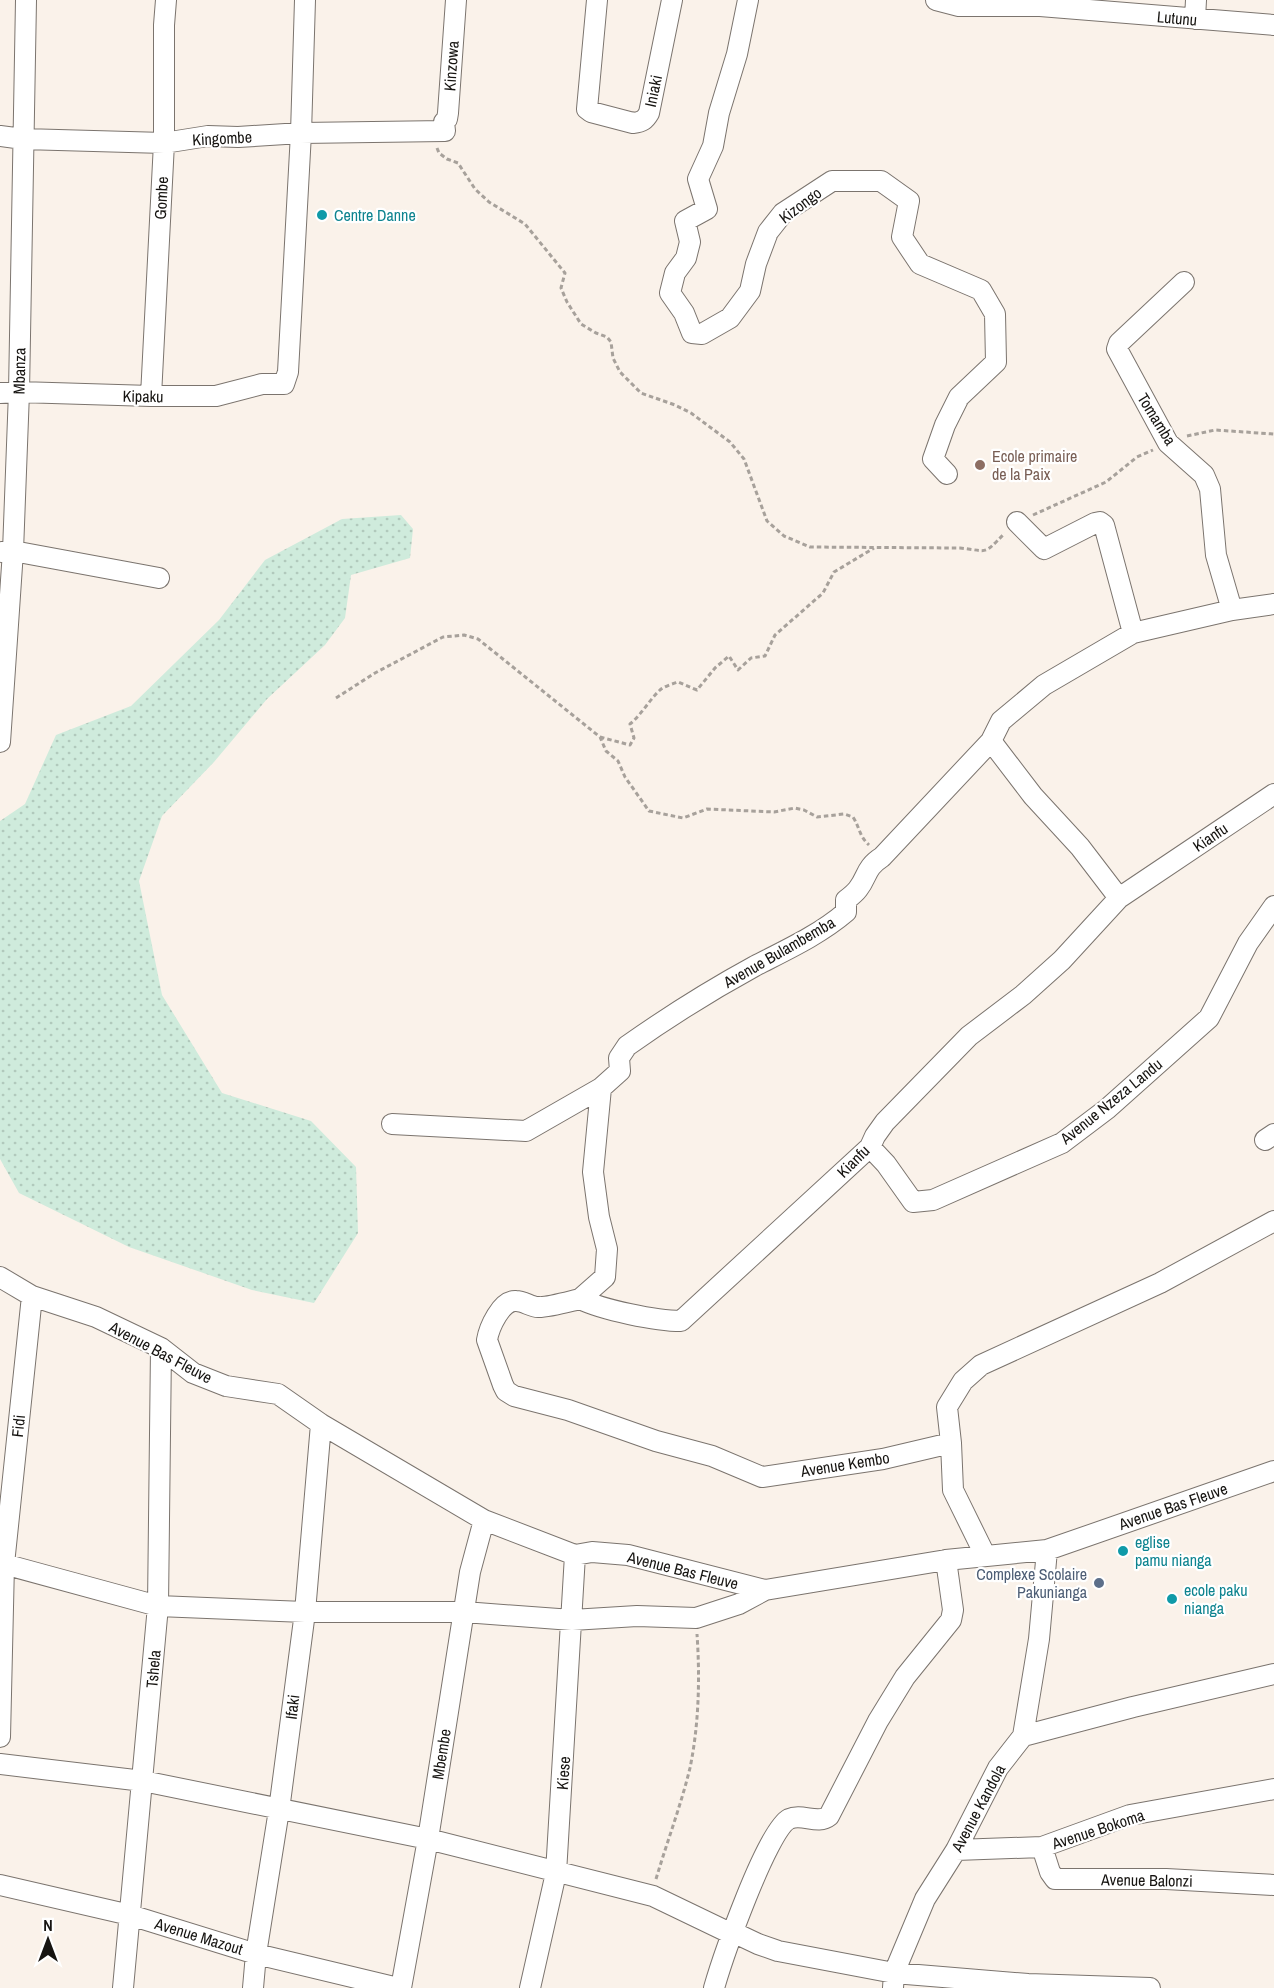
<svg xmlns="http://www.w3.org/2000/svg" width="1274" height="1988" font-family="'Archivo Narrow',sans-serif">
	<defs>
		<pattern id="grass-dots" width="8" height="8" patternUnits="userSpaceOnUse" patternTransform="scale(1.5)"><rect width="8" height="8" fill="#cfebdc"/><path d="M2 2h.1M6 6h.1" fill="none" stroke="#b1c9bc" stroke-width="1.8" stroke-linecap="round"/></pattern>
	</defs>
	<rect width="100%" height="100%" fill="#faf2ea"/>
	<path fill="url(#grass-dots)" d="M401,515L413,529L410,558L351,575L345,618L325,645L267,699L214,762L162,816L139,881L162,995L222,1093L311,1121L356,1167L358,1233L314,1303L252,1290L129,1247L19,1193L0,1159V821L25,804L56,735L131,706L219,620L265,560L342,519Z"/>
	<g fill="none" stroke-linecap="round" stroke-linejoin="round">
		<g stroke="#7b746e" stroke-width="22">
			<path id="minor" d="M597,0L587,109L591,112L633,123C642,122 645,120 649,113L672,0
				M748,0L737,54L719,113L713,146L698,179L707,209L685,221L690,242L686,258L675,273L670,293L684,313L692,333L702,334L730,318L750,291L756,264L768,232L783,213L832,181H881L909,201L902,237L920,264L981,290L995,314L996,362L959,397L945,425L933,459L947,474
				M936,0L959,6H1040L1274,25
				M1195,19L1196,0
				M0,136L23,139L164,143L208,136L238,137L301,133L445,131L444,122L447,119L448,113L456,0
				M1184,282L1119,343L1117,349L1168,443L1204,475L1210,489L1216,555L1232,610
				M0,393L19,392L151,396H216L262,384H284L288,372L301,133L305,0
				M151,396L164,143V25L166,0
				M1017,522L1044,549L1095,523L1100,522L1104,525L1133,633
				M2,552L13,551L159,578
				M991,741L1033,796L1080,847L1119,898
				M0,742L13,551L19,392L26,0
				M392,1124L526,1131L601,1088L620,1071L619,1058L627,1046C668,1017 711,990 755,966C786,950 819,935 846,912V900C850,897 855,893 858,889C868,876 865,868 882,857L991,741L1001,721L1044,685L1133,633L1232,610L1274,604
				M1265,1140L1274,1134
				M870,1147L886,1164L913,1202L933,1200L1062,1143L1107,1109L1209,1018L1248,943L1274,906
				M0,1277L32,1296L96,1317L161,1348L193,1373L226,1386L278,1394L321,1424L484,1520L575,1555L592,1552L628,1555L765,1590L946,1560L1047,1550L1274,1471
				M580,1299C571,1301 546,1308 538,1307C531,1307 524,1301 516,1301C501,1300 489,1328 487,1340L503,1385L506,1391L514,1396L568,1410L656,1441L712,1456L762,1477L883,1459L951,1443L947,1407L963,1381L981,1365L1160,1283L1274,1221
				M580,1299C603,1310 656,1321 681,1321L870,1147L875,1136L885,1122L969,1036L1023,995L1062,960L1119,898L1274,794
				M580,1299L605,1277L607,1249L599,1217L593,1172L601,1088
				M951,1443L953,1490L985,1555
				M0,1563L158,1606L305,1612H464L572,1620L637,1616L696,1618L739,1604L765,1590
				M1023,1736L1133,1707L1274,1674
				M0,1737L4,1564L32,1296
				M0,1764L143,1781L428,1839L653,1896L732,1934L739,1935L758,1944L778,1951L894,1973L1028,1984L1150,1988
				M1042,1847L1050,1872L1055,1879H1166L1274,1885
				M956,1850L1042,1847L1130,1815L1274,1789
				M0,1885L130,1915L256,1954L398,1988
				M123,1988L158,1606L161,1348
				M253,1988L256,1954L279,1810L305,1612L321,1424
				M401,1988L428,1839L470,1572L484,1520
				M530,1988L556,1873L575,1555
				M714,1988C722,1960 767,1830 789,1819C802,1813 818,1825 829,1816L878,1721L905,1677L951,1620L953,1610L946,1560
				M893,1988L894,1973L925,1899L956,1850L998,1768L1023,1736L1039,1639L1047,1550"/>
		</g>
		<path stroke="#a7a19b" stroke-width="3" stroke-dasharray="4.5 3" stroke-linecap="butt" d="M437,148L439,153L447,159L458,163L475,189L489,202L525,224L565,273L561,288L567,302L581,324L596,333L607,337L611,342L613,358L620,372L641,393L675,405L691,413L730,442L744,459L767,521L784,536L810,547L960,548C990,551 982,556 1005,533
			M1187,436L1215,430L1274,434
			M1033,515L1106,482L1137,457L1153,450
			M336,698L375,673L443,637L464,635L478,639L600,737L606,751L618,761L625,777L649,811L683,818L707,809L774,812L795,808L804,810L817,817L844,814L853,817C860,828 859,836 869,845
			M600,737L630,745L634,738L630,724C642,714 650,699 660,690C665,686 672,684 678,682L697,690L715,668L729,656L738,670L751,658L765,656L775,635L823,593L834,572L874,548
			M656,1879C667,1842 681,1805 690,1768C699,1724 700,1678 697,1634"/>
		<use href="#minor" stroke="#fff" stroke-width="20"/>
	</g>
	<g fill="#0f9aa8" stroke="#fff" stroke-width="2">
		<circle cx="322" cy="215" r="6"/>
		<circle cx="1123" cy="1551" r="6"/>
		<circle cx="1172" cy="1599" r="6"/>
	</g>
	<circle fill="#8d6e63" stroke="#fff" stroke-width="2" cx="980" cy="465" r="6"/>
	<circle fill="#5c6f8a" stroke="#fff" stroke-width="2" cx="1099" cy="1583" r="6"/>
	<g text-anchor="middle" stroke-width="4.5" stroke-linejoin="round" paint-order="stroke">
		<g font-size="16" fill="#161411" stroke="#fff">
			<text transform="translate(1177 18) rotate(5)" y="6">Lutunu</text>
			<text transform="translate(451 66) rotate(-86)" y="6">Kinzowa</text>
			<text transform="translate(653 91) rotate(-78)" y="6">Iniaki</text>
			<text transform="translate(222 138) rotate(-3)" y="6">Kingombe</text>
			<text transform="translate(161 198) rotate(-87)" y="6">Gombe</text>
			<text transform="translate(800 205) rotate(-37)" y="6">Kizongo</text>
			<text transform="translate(19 371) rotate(-89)" y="6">Mbanza</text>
			<text transform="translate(143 396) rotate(1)" y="6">Kipaku</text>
			<text transform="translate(1157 419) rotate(58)" y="6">Tomamba</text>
			<text transform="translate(1210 837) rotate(-34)" y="6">Kianfu</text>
			<text transform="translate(779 952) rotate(-30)" y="6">Avenue Bulambemba</text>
			<text transform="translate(1111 1101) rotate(-39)" y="6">Avenue Nzeza Landu</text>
			<text transform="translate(853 1161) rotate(-45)" y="6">Kianfu</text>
			<text transform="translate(161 1352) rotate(28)" y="6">Avenue Bas Fleuve</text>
			<text transform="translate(18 1426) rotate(-84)" y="6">Fidi</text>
			<text transform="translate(845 1464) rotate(-9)" y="6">Avenue Kembo</text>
			<text transform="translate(1173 1506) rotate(-19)" y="6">Avenue Bas Fleuve</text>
			<text transform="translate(683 1570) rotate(14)" y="6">Avenue Bas Fleuve</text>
			<text transform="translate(153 1669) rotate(-85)" y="6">Tshela</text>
			<text transform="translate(292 1707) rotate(-83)" y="6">Ifaki</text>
			<text transform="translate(441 1754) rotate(-81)" y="6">Mbembe</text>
			<text transform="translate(563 1773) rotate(-86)" y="6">Kiese</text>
			<text transform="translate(978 1808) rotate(-62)" y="6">Avenue Kandola</text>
			<text transform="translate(1098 1829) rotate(-18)" y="6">Avenue Bokoma</text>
			<text transform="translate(1147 1880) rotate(1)" y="6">Avenue Balonzi</text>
			<text transform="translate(199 1936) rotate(17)" y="6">Avenue Mazout</text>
		</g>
		<g font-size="16" fill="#0d838f" stroke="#fff" text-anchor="start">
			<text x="334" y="221">Centre Danne</text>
			<text x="1135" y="1548">eglise<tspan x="1135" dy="18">pamu nianga</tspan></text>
			<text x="1184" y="1596">ecole paku<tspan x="1184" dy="18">nianga</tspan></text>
		</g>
		<g font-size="16" fill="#785e54" stroke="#fff" text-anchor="start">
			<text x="992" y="462">Ecole primaire<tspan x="992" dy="18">de la Paix</tspan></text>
		</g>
		<g font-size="16" fill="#4e5e75" stroke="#fff" text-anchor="end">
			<text x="1087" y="1580">Complexe Scolaire<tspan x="1087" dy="18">Pakunianga</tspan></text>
		</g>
	</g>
	<g transform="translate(48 1940)" stroke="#ffffff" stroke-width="4.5" paint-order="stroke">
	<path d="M0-4.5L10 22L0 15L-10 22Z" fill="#161411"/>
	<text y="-9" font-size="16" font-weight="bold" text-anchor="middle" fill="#161411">N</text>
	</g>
</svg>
